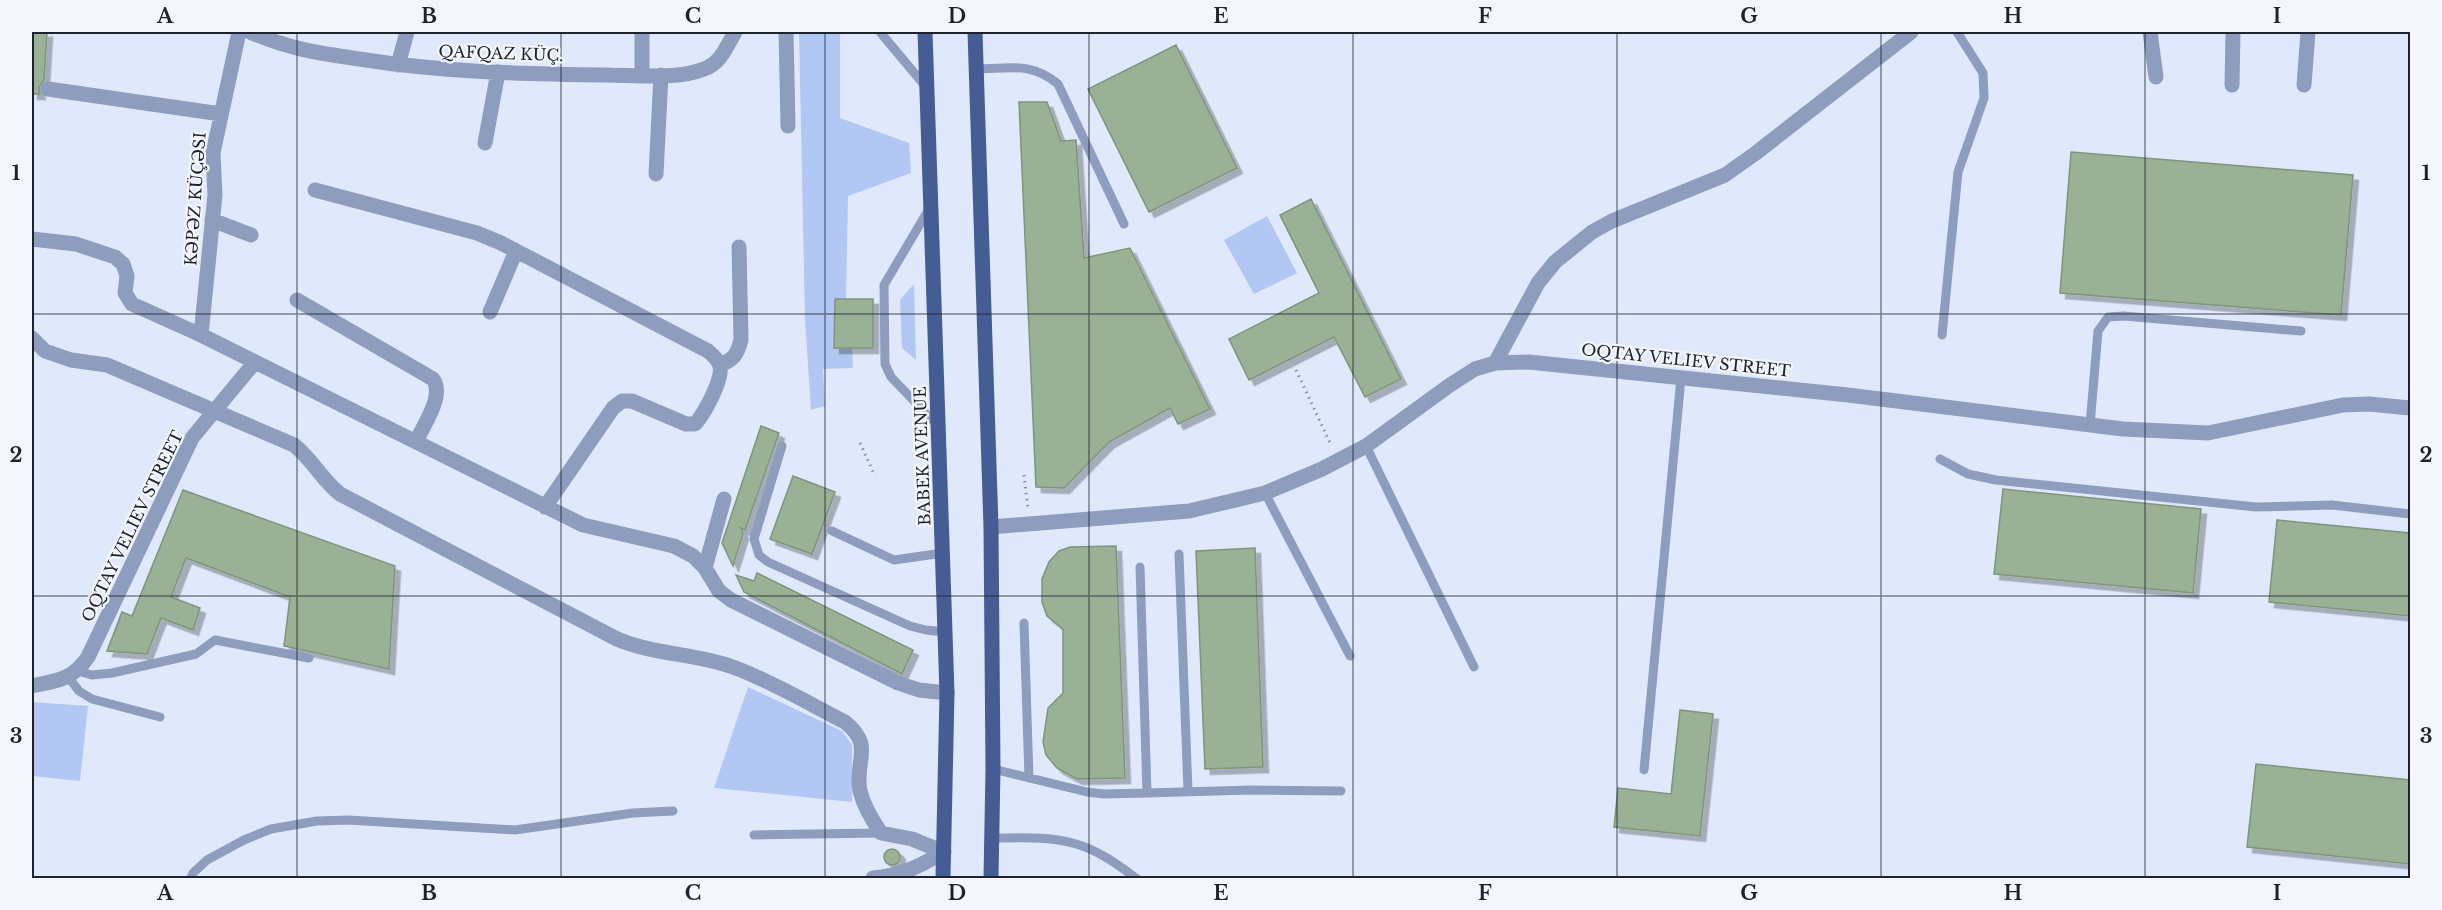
<svg xmlns="http://www.w3.org/2000/svg" width="2442" height="910" font-family="'Libre Baskerville',serif">
	<defs>
		<filter id="shadow"><feDropShadow dx="5.5" dy="5.5" stdDeviation="0" flood-color="#0004"/></filter>
	</defs>
	<rect width="100%" height="100%" fill="#e0e9fc"/>
	<path fill="#b2c7f3" d="M799,32H840V118L909,143L911,173L848,196L846,299H835L834,348H852L853,368L823,369L825,406L811,410L805,320Z
		M1267,216L1297,273L1254,294L1224,240Z
		M914,284L916,360L902,348L900,300Z
		M748,687L842,731L852,745V802L714,788Z
		M32,702L88,706L80,781L32,776Z"/>
	<path fill="#9ab196" stroke="#7e957a" stroke-width="1.5" filter="url(#shadow)" d="M32,32H47L44,80L39,87L40,94H32Z
		M1176,45L1237,168L1149,212L1088,89Z
		M1019,102H1047L1061,141L1076,140L1084,258L1130,248L1210,409L1178,424L1170,408L1109,442L1064,488L1036,487Z
		M2071,152L2353,175L2341,315L2060,293Z
		M1311,199L1401,379L1365,397L1334,337L1249,380L1229,339L1319,293L1280,215Z
		M835,299H873V348H834Z
		M761,426L779,433L745,530L741,528L743,534L733,566L722,543Z
		M793,476L835,492L812,554L770,539Z
		M2003,489L2201,509L2193,593L1994,574Z
		M183,490L395,566L389,669L284,646L290,597L186,558L171,597L200,608L193,630L161,618L147,654L107,651L122,612L132,616Z
		M2277,520L2410,533V616L2269,602Z
		M1116,546L1125,778L1077,779L1057,768L1046,755L1043,742L1048,708L1063,693V629L1047,616L1042,602V579L1049,562L1059,551L1070,547Z
		M1255,548L1263,767L1205,769L1196,551Z
		M757,573L913,650L902,674L744,592L736,575L754,581Z
		M1680,710L1713,714L1700,836L1614,827L1618,788L1671,794Z
		M2256,764L2410,780V864L2247,847Z
		M884 857a8 8 0 1 1 16 0a8 8 0 1 1-16 0Z"/>
	<g fill="none" stroke-linecap="round" stroke-linejoin="round">
		<path stroke="#878f9e" stroke-width="3" stroke-dasharray="1.5 4.5" stroke-linecap="butt" d="M1296,370L1331,445
			M860,443L875,476
			M1024,475L1028,510"/>
		<path stroke="#8e9dbd" stroke-width="9" d="M880,32L926,87
			M976,69C1009,69 1030,61 1058,84L1124,224
			M929,209L884,285L885,364L891,377L938,426
			M1942,335L1958,172L1984,98L1983,73L1957,32
			M2090,425L2098,331L2108,317L2124,316L2301,331
			M782,446L754,539L759,555L768,562L910,626L926,630L945,632
			M1366,446L1474,667
			M1940,459L1968,474L1996,480L2256,507L2332,505L2410,514
			M1265,493L1350,656
			M832,531L894,560L943,553
			M1179,554L1188,791
			M1024,623L1029,778
			M78,671L92,675L112,673L196,654L215,640L309,658
			M69,678L79,691L92,699L160,717
			M993,769L1087,792L1104,794L1147,793L1140,567
			M1644,770L1681,378
			M1147,793L1250,790L1341,791
			M754,835L881,833
			M993,838C1020,838 1049,836 1076,844C1098,850 1118,865 1136,878
			M191,878L193,873L207,860L244,840L271,829L317,821L348,820L515,830L633,813L673,811"/>
		<path stroke="#8e9dbd" stroke-width="15" d="M250,32C289,49 318,53 359,59C441,72 523,74 605,75C634,75 677,80 704,69C721,63 727,46 735,32
			M642,32V75
			M786,32L788,126
			M2150,32L2156,77
			M398,65L407,32
			M2232,85L2233,32
			M2304,85L2308,32
			M48,89L221,114
			M485,143L498,72
			M656,174L661,75
			M315,190L477,233L501,243L708,351C713,355 718,360 720,366C723,380 704,414 695,424H686L632,401H622L613,408L545,507
			M212,220L251,235
			M32,239L76,244L115,257L123,264L127,276L125,293L132,304L201,335L583,525L674,546L693,556L705,568L719,591L731,600L898,683L919,690L947,693
			M297,300L433,379C445,396 423,425 416,442
			M490,312L516,251
			M201,335L215,195L213,153L239,32
			M32,338L45,351L71,360L107,365L294,445C312,459 322,480 340,494L617,639C655,655 694,653 733,667C769,680 810,704 845,722C875,746 854,761 860,791C864,807 872,820 881,833L912,839L944,852
			M1495,363L1538,283L1555,262L1592,232L1612,221L1725,175L1756,153L1911,32
			M720,365C734,359 737,355 741,340L739,247
			M991,527L1189,511L1265,493L1322,469L1366,446L1450,385L1475,369L1495,363L1529,362L1848,395L2123,429L2208,433L2343,405L2369,404L2410,408
			M705,568L724,499
			M32,686C58,680 71,681 88,657L192,438L255,362
			M873,878C901,876 920,866 944,852"/>
		<path stroke="#455d95" stroke-width="15" d="M925,32L947,693L943,878
			M975,32L991,527L993,769L991,878"/>
	</g>
	<path fill="none" stroke="#1d232e" stroke-width="1.5" stroke-opacity="0.55" d="M297,32V878M561,32V878M825,32V878M1089,32V878M1353,32V878M1617,32V878M1881,32V878M2145,32V878M32,314H2410M32,596H2410"/>
	<g text-anchor="middle" stroke-width="4.5" stroke-linejoin="round" paint-order="stroke">
		<g font-size="16" fill="#1d232e" stroke="#f3f6fc">
			<text transform="translate(501 53) rotate(2)" y="6">QAFQAZ KÜÇ.</text>
			<text transform="translate(195 199) rotate(-86)" y="6">KƏPƏZ KÜÇƏSI</text>
			<text transform="translate(1686 360) rotate(6)" y="6">OQTAY VELIEV STREET</text>
			<text transform="translate(922 456) rotate(-92)" y="6">BABEK AVENUE</text>
			<text transform="translate(132 526) rotate(-64)" y="6">OQTAY VELIEV STREET</text>
		</g>
	</g>
	<rect width="2442" height="910" fill="none" stroke="#f3f6fc" stroke-width="66"/>
	<rect x="33" y="33" width="2376" height="844" fill="none" stroke="#1d232e" stroke-width="2"/>
	<g font-size="20" text-anchor="middle" font-weight="bold" fill="#1d232e">
		<text x="165" y="23">A</text>
		<text x="429" y="23">B</text>
		<text x="693" y="23">C</text>
		<text x="957" y="23">D</text>
		<text x="1221" y="23">E</text>
		<text x="1485" y="23">F</text>
		<text x="1749" y="23">G</text>
		<text x="2013" y="23">H</text>
		<text x="2277" y="23">I</text>
		<text x="16" y="180">1</text>
		<text x="2426" y="180">1</text>
		<text x="16" y="462">2</text>
		<text x="2426" y="462">2</text>
		<text x="16" y="743">3</text>
		<text x="2426" y="743">3</text>
		<text x="165" y="900">A</text>
		<text x="429" y="900">B</text>
		<text x="693" y="900">C</text>
		<text x="957" y="900">D</text>
		<text x="1221" y="900">E</text>
		<text x="1485" y="900">F</text>
		<text x="1749" y="900">G</text>
		<text x="2013" y="900">H</text>
		<text x="2277" y="900">I</text>
	</g>
</svg>
